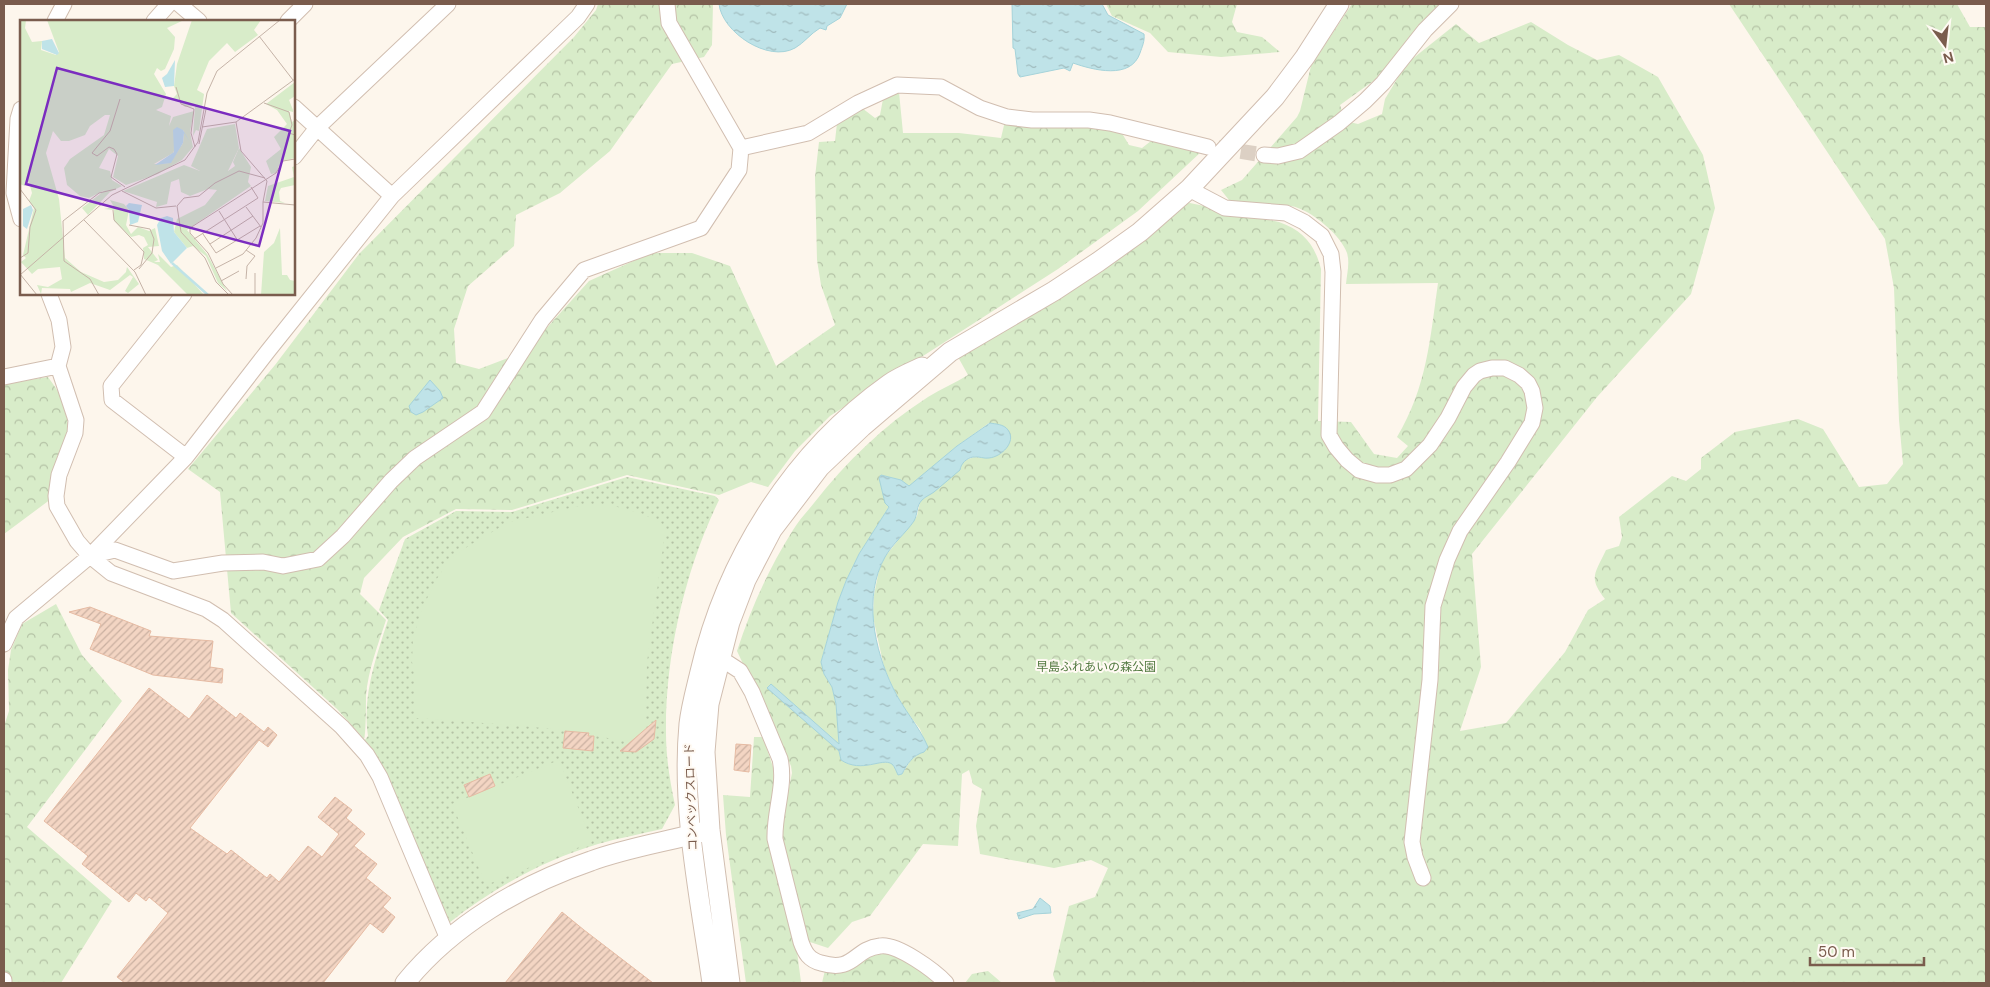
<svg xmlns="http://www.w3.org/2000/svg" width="1990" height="987" font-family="'DM Sans','Noto Sans JP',sans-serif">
	<defs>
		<pattern id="green-dots" width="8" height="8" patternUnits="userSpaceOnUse" patternTransform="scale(1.25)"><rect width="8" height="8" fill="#d8ecc9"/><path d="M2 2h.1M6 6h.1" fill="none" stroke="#b4c2a5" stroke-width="1.8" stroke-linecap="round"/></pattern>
		<pattern id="forest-crowns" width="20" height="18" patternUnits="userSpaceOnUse" patternTransform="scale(1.25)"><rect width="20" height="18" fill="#d8ecc9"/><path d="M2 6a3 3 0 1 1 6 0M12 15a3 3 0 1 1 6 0" fill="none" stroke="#b4c2a5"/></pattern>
		<pattern id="water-ripples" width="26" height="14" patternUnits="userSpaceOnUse" patternTransform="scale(1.25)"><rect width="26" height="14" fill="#bfe3e8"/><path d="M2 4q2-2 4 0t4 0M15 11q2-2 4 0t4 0" fill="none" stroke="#a0bbbe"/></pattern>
		<pattern id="building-hatch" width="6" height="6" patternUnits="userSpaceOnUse" patternTransform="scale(1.25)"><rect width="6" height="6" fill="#f3d5c3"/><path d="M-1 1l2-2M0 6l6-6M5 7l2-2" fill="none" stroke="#cab0a1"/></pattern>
	</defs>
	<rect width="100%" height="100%" fill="#fdf6ec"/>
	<path fill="url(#green-dots)" d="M627,477L715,496L719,500C685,570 665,656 666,733C666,757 670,782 675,805L662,829C641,834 619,838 598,844C544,860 493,888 449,923L389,779L364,741L368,736C362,695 376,658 388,620L379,610L405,539L456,511L512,512Z"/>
	<path fill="url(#forest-crowns)" fill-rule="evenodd" d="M598,4H713L712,45L704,57L672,64L610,151L560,193L516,215L514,246L468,286L454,329L456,363L479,369L526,351L589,281L651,253H692L730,266L776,366L835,325L821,285L817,260L815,177L819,142L835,141L837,123L862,108L875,118L880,115L883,99L899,92L903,133H959L1001,138L1005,121L1072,125L1120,130L1129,145L1142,148L1151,141L1202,151L1138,211L1058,269L830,416L795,451L768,487L751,482L719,495L627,475L512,510L456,509L403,537L364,578L360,594L386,620C378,645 368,670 366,696C366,703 366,736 364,739L337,709L231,613L220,492L188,469L275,365L359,254L574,37L596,10Z
		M1106,4H1237L1232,22L1237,32L1262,37L1280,52L1221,57L1168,52L1150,33L1112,16Z
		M1352,4H1440L1406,41L1383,74L1340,105L1345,121L1358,124L1382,114L1385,99L1406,64L1456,24L1479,43L1531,22L1568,45L1597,60L1619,55L1658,77L1703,155L1715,208L1691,294L1597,397L1472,554L1481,667L1460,731L1506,723L1565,652L1588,610L1605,599C1588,577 1595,574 1606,550L1619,546L1622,537L1619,517L1672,476L1686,481L1701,469V458L1735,432L1798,419L1823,429L1859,487L1887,484L1903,464L1899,420L1894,288L1885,239L1729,4H1957L1970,27H1986V983H1056L1053,975L1069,906L1095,897L1108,868L1091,860L1054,868L980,854L976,826L982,789L973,784L969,770L962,774L958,846L923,844L870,916L852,922L828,948L807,941L781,837V827L792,773L791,766L737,651C751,608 769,568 793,530C799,520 807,512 814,503C846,462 884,425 928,397C941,389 955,383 968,375L958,357L1184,204L1190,203L1279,222C1303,230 1315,245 1321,269L1318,421L1351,422L1374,454L1397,458L1408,446L1397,437C1427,387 1430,339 1438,283L1346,284C1347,273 1350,263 1347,253C1341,235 1310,209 1291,206C1271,204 1249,206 1229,200L1221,190L1242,180L1297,117L1300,111L1311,66ZM989,423V458L974,457L966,460L920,502L917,516L884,558L879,570L874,595L873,617L884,667L893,688L906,711L920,729L927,747L911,760L902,774L899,775C896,771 895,767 892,764C882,757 862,774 841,760L839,751L771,685L839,744L836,704L832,687L824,674L821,662L838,602L846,581L859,554L889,507L879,478L881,475L901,480L909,487L957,446Z
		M48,377C56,388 65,400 67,415C71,436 57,477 51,499L4,534V384Z
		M56,604L82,655L122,701L27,827L112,901L61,983H4V726L9,711L8,670L11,650L22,624Z
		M754,737H763L773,767L774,779L768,831L796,944L801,982L806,983H746L726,835L723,795L750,797Z
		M875,952L896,955L940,983H822L825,970Z
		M988,971L1002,983H965L972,974Z"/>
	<path fill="#d8ecc9" d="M579,506H614L643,514L666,526L647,662L645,729L631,741L600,737L588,733L524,726L416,718V686L412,662L413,638L422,609L436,580L450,559L470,545L509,522Z
		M559,760L592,842L486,885L452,804Z"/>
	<path fill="url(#water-ripples)" stroke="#a5d3da" d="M719,4H847L840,18L827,26L826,30L820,28C810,34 804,43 795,48C768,63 722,32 719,4Z
		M1012,4H1102L1108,15L1144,34C1145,41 1142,47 1140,53C1131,80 1093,70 1073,63L1070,71L1064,68L1020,77L1018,74L1015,49L1013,48Z
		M430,380L440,391L443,398L423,412L416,415L411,412L409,406Z
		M990,423C995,424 1004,424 1008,430C1017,442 1001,457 989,458C984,459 979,456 973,457C967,458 961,463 960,470C951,477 943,485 934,492C930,495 926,496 922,500C916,506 918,514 914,521C905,534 893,543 885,557C863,596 874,649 893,688C903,709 919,726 928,747L924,752C913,755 907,764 902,774L898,775C896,771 895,767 892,764C882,757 862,774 841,760L839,751L767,688L771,684L839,744L836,704L832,687L824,674L821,662L838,602L846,581L859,554L889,507L885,503L879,478L881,475L901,480L909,486L957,446Z
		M1040,898L1050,906L1051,913L1034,914L1019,919L1017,913L1033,909Z"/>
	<path fill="url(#building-hatch)" stroke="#e6bba3" d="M90,607L151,631L149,636L213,641L210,667L223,669L222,683L153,675L90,649L101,624L69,612Z
		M149,688L189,719L207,695L236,718L240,713L264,732L268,727L277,735L268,747L259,740L190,828L227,854L231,850L267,878L270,874L279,882L308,846L322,857L339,834L318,817L335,797L352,810L346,818L365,834L354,846L377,864L366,878L391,898L383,907L395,917L383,933L370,923L323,983H125L117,977L168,913L149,897L146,901L136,893L129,902L82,864L88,856L44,821Z
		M656,720L654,739L636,752L620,751Z
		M565,731L589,733L588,736H594L593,751L563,748Z
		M736,744L751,745L749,772L734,770Z
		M490,774L495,786L469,797L464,785Z
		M562,912L584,930L653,983H505Z"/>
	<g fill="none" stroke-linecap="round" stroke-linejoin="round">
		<path stroke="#dcd0c4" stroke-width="15" stroke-dasharray="15 8" stroke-linecap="butt" d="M1218,148L1264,155"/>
		<g stroke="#d1beb0" stroke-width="17">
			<path id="minor" d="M179,4L199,21
				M55,21L64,4
				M154,21L169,4
				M288,21L305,4
				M294,107L392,196
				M21,109L18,119L14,193L21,219
				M741,148L808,133L858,103L897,85L941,87L980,108L1007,117L1032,120H1089L1110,123L1208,147
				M1264,155L1278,156L1299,151L1339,123L1365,101L1383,83L1425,30L1451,4
				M294,157L317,128L448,4
				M1189,189L1225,208L1286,213L1304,222L1322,236L1331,254L1333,272L1329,435L1336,447L1347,460L1359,470L1377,475H1390L1406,469L1430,445L1448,418L1464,387L1474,375L1480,371L1492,368H1505L1519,375L1528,383L1532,391L1535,408L1532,423L1508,462L1460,531L1447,560L1433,606L1430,680L1412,842L1415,857L1423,878
				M184,294L111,386L112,400L186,457
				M58,366L76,420L75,433L59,475L56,496L57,506L77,541L90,556L111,573L206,609L223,620L342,727L367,755L380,777L448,939
				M4,377L58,366L63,347L59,320L49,294
				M90,556L115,550L173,571L223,563L263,562L283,566L318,559L343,536L391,481L415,458L483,412L542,320L584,270L701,228L739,170L741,148L669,23L667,4
				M4,644L16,618L90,556L186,457L268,351L392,196L578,17L587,4
				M720,658L740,671L752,692L780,759C786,785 774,812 775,839L801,942C805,953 809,960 821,963C855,973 853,949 880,946C897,943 935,971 946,983
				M4,980V983"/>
		</g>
		<g stroke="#d1beb0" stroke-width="21">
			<path id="tertiary" d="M405,983C452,925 521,885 591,861C626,848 665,842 702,832
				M712,983C700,898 681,810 689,724C691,706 696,689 700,672C726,559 793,452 889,384C899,377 911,372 922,367
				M730,983L710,830L705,752L709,704L730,622L746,580L772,530L820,467L862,427L950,352L1054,291L1098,262L1140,232L1189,189L1275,97L1305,57L1339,4"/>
		</g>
		<use href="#minor" stroke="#fff" stroke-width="15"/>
		<use href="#tertiary" stroke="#fff" stroke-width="19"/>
	</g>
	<g text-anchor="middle" stroke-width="4" stroke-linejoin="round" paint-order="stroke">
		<g font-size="12" fill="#537a41" stroke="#fffaf3">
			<text x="1096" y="671">早島ふれあいの森公園</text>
		</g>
		<g font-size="12" fill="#7a5c4d" stroke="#fffaf3">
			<text transform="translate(691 797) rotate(-92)" y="4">コンベックスロード</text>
		</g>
	</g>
	<g transform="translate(20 20)">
		<rect width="275" height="275" fill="#fdf6ec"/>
		<path d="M215,104L219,128L208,151H180L171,146L187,109Z" fill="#d8ecc9"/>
		<path d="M0,0H6L5,8L12,22L22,21L21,30L36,35L39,32L27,0H164L147,8L155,17L154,29L145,49L141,51L137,48L134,54L146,74L142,87L136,90L151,96L149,106L153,97L174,91L170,112L173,127L162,140L138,154L106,165L93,157L98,136L89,129L79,148L90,151L92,160L102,166L90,172L68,195L62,188L85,170L69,178L60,176L47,165L44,148L50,139L84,115L90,95H85L70,106L65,115L49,121H41L33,111L26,133L39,179L45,238L61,252L84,262L98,260L106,252L107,247L119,264L108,273L105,271L113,257L110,255L90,270L70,263L51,272L50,269L22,268L21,274L17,265L28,267L42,259L40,247L18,249L12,254L1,242L6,238L3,235L14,188L9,181L12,173L9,162L6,161L5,166L0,164ZM157,108L164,111L163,123L150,143L134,144L153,133L156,127L154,110ZM172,0H241L234,10L238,15L215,32L207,23L189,41L177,70L184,74L179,111L176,110L173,116L175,86L165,87L158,80L152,79L157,74L154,66L157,44ZM275,62V76L269,80L273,90V92L269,91L272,102L275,100V138L261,141L256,153L251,154L246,141L261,129L254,117L267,104L257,90L246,84ZM219,128L231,147L228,162L231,166L167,210L187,234L207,271L198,263L186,236L173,226L167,228L154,212L157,199L185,185L197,170L188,169L170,176L161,172L159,159L151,162L147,184L136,187L137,182L103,171L164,145L180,151H208L215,146L213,142ZM275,146V165L261,168L259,172L260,181L265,183L245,181L248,166L274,157L272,147ZM90,180L104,184L109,190L106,205L111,214L118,207L129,211L135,208L139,226L128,227L138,240L134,242H140L138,234L151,247L157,245L184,275H168L138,245L124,239L123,228L128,225L124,217L119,215L111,217L94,201V190L84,189L94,187ZM260,208L262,255H267L270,260L275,261V275H241L244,232L254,223Z" fill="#d8ecc9" fill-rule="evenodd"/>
		<path d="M196 114a7 7 0 1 1 14 0a7 7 0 1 1-14 0ZM188,120L212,129L203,147L187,149L177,144Z" fill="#d8ecc9"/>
		<path d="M32,19L39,33L37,35L22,29V21ZM155,40L154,66L145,67L142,58L147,54ZM157,107L163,110L170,122L164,113L163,123L151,143L135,145L154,132L153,110ZM109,183L122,185L118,202L110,205L109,190L106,186ZM11,185L13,190L7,209L3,206V189ZM147,196L153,198L154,212L167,228L151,244L142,231L137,205L141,198Z" fill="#bfe3e8"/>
		<path fill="none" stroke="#bfe3e8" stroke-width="2.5" d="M152,243L188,275"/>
		<path fill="none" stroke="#c5b3a7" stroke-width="1" d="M239,16L273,60M156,67L161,84L174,89L171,113L175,127M100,79L90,111L72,133L77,136L89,127L94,129L97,134L91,157L105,167M244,83L269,92L272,105L269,113L275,115M216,102L221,131L247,161L243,182M182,107L216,102L275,59M179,124L186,89M0,169L16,190L10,207L8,233L0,238M102,171L136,188L156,186M157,186L161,212L185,238L196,262L209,275M157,186L164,178L179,176L195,163L219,151L245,158M226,187L241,207M93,190L94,200L124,232L121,245L114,250M199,191L218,221M64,200L115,252L126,275M109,205L130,209L134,219L132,233L119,249M183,214L196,233L240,206M174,219L238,178L231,167M190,224L233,196M196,248L223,234L236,218L243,203V182L275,185M235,253V275M0,254L17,275M0,255L92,175L165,140L178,122L187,73L197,51L260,0M226,259L227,246L235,236L226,230M201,261L219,251M79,275L70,259L44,241L43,201L79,173L96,169M213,275L203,264L188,233L170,213V208L256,153L263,141L275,139"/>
		<path fill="#7b2cbf" fill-opacity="0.15" stroke="#7b2cbf" stroke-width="2.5" d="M37,48L270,111L239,226L6,164Z"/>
		<rect width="275" height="275" fill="none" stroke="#7a5c4d" stroke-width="2.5"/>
	</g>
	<rect width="1990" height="987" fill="none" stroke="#7a5c4d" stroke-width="10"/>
	<g transform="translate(1945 45) rotate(165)" stroke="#fffaf3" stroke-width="4" paint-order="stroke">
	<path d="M0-4L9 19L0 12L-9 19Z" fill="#7a5c4d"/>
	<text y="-8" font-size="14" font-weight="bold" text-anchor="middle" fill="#7a5c4d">N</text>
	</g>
	<path d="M1810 957v8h114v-8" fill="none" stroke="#7a5c4d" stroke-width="2.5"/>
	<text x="1818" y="957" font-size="15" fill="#7a5c4d" stroke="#fffaf3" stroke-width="4" paint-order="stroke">50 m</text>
</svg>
